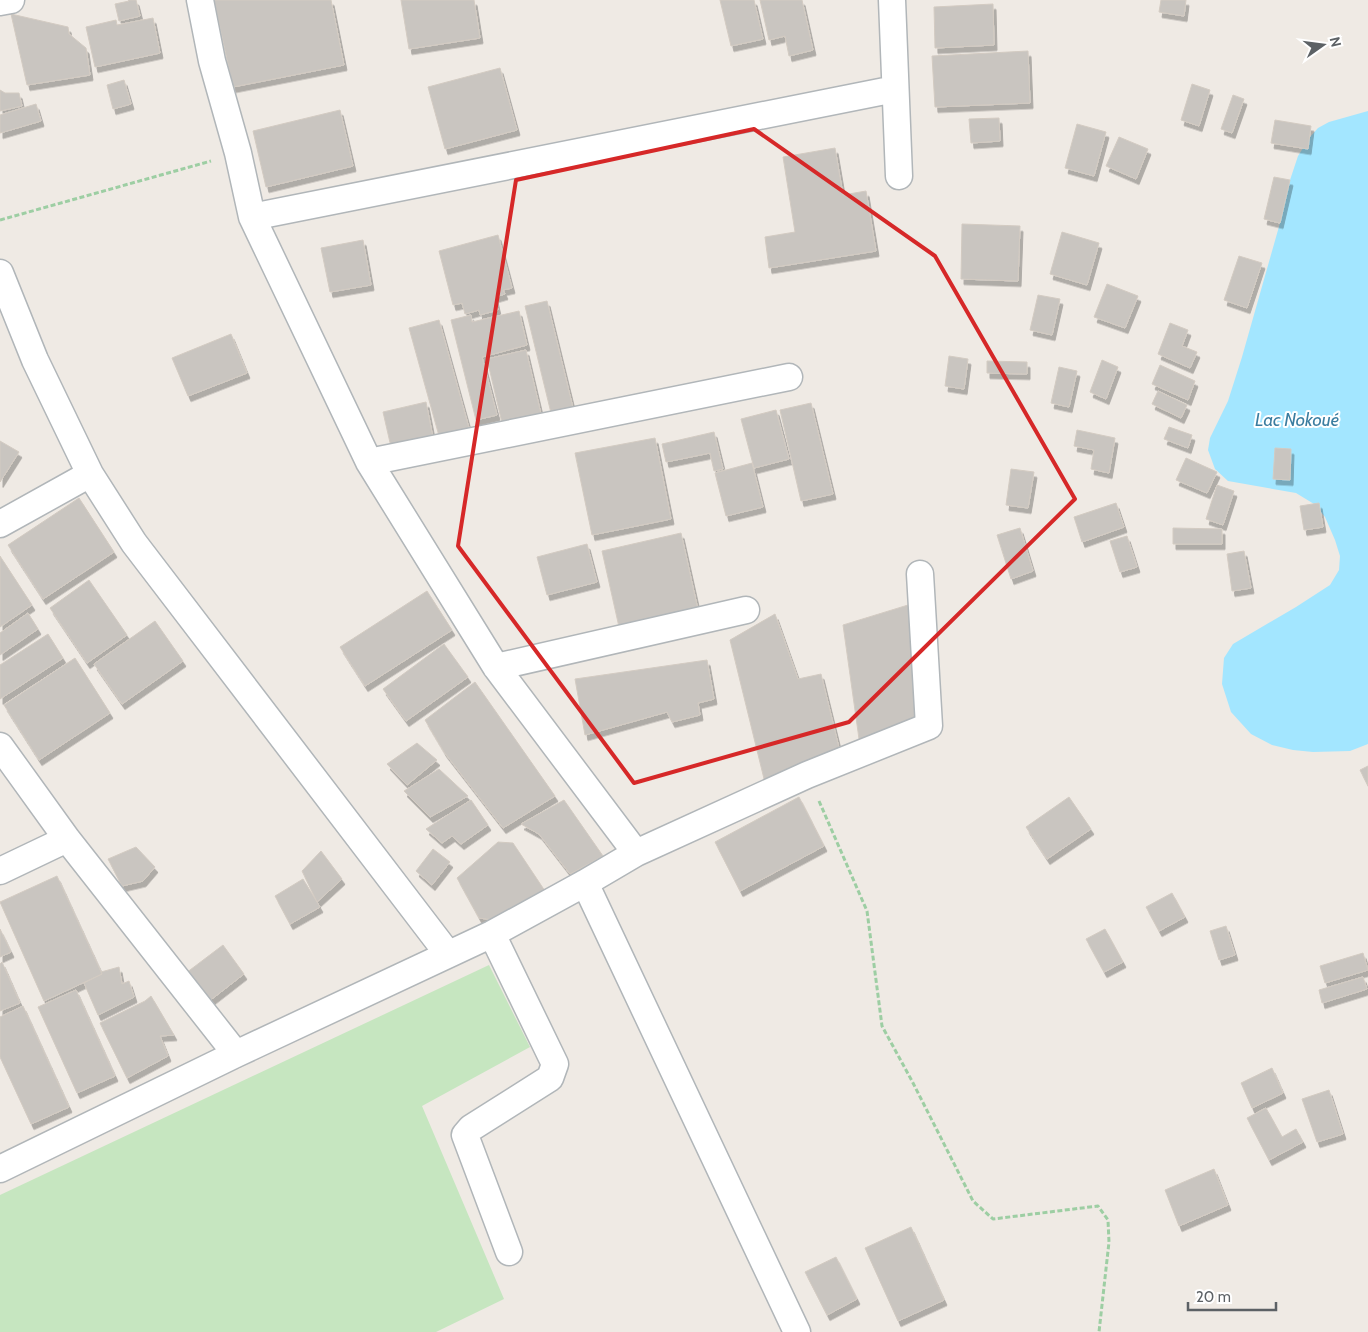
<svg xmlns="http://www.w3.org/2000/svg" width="1368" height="1332" font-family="Cabin,sans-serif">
	<defs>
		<filter id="shadow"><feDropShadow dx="3" dy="5.5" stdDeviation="0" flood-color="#0004"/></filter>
	</defs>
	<rect width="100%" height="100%" fill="#efeae4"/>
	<path fill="#c6e6c0" d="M489,965L530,1047L422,1106L504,1299L436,1332H0V1195Z"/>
	<path fill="#a3e6ff" d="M1368,111V744L1350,751L1313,752L1293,750L1272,745L1251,734L1231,712L1222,684L1224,658L1233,644L1296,607L1330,585L1339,570L1340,556L1335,540L1325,517L1314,504L1296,493L1228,481L1215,469L1208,450L1210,438L1228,401L1242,357L1280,223L1285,195L1298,156L1310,137L1318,128L1329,122Z"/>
	<path fill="#c9c5c0" stroke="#d3cbc2" filter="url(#shadow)" d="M128,0H136L140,16L119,21L115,4L129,1Z
		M214,0H331L344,65L233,87Z
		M401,0H474L480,38L409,49Z
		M720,0H754L763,39L731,46Z
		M760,0H802L813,50L789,56L785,36L769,40Z
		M1161,0H1186L1184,16L1159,12Z
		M993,4L994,45L935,48L934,7Z
		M11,14L68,27L69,34L86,48L90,75L27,85Z
		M153,18L160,53L95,67L86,27L116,20L117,25Z
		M1028,51L1030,103L935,107L932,56Z
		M500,68L517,130L445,149L428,87Z
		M124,80L131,104L113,109L107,85Z
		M1192,84L1210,90L1199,126L1181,120Z
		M0,90L5,93H19L22,106L0,111Z
		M1233,95L1244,99L1232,133L1221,129Z
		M36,104L41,121L0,133V115Z
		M340,110L353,166L266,187L253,131Z
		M999,118L1000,141L971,143L969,119Z
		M1275,120L1311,126L1308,149L1271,143Z
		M1077,124L1106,132L1094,176L1065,168Z
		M1119,137L1148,149L1136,179L1106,166Z
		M835,148L843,195L866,191L876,251L769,268L765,237L795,232L783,157Z
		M1274,177L1290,180L1280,223L1264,219Z
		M962,224L1020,226L1018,281L961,279Z
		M1062,232L1099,243L1087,285L1050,274Z
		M498,235L512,288L503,290L505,294L495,297L498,310L480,315L479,310L465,314L462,303L453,305L439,251Z
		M363,240L371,285L330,292L321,248Z
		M1239,256L1262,263L1247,308L1224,300Z
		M1107,284L1138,296L1125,328L1094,317Z
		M1038,295L1060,299L1052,335L1030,330Z
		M547,301L573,408L551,413L525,306Z
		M519,311L527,345L482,357L497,415L476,420L451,320L471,315L472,322Z
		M439,320L469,428L439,436L409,328Z
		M1170,323L1188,330L1182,346L1197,352L1190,368L1158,354Z
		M231,334L247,373L188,396L172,358Z
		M526,350L541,414L502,423L487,359Z
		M949,356L968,359L964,389L945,386Z
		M1102,360L1118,367L1106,399L1090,392Z
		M987,361L1027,362V374L987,373Z
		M1160,365L1195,381L1188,400L1152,384Z
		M1059,367L1077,371L1069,407L1051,403Z
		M1158,391L1187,405L1181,418L1152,404Z
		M426,402L433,438L391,447L383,412Z
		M811,403L833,494L801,501L780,410Z
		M776,410L789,459L754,468L741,419Z
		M1169,427L1192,435L1188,448L1164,439Z
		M1077,430L1115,438L1109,473L1091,469L1094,450L1074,446Z
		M714,432L723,469L714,471L710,453L666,462L662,444Z
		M655,438L671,519L592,535L575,453Z
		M0,441L19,452L0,482Z
		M1275,448L1291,449L1290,480L1273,479Z
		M1186,458L1217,472L1207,493L1176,480Z
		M752,463L763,507L726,516L715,473Z
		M1011,469L1034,472L1028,508L1006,505Z
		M1217,485L1234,491L1223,525L1206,519Z
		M79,498L114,552L43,599L8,545Z
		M1116,503L1124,527L1082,542L1074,517Z
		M1319,503L1323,527L1304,530L1300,506Z
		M1020,528L1033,571L1011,579L997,535Z
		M1173,528L1222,529V544H1173Z
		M681,533L700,619L621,636L602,551Z
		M1127,536L1137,567L1120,572L1110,541Z
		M587,544L597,582L547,595L537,557Z
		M1244,551L1251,588L1232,591L1227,554Z
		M0,556L32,605L0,627Z
		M89,580L127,635L87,663L50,608Z
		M427,591L452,630L365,686L340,647Z
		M908,605L920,725L860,746L843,625Z
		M28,613L38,629L0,655V633Z
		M775,614L798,679L821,674L841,756L766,787L730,640Z
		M155,621L183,661L122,704L94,664Z
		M48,634L63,658L0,699V665Z
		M444,644L468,677L406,721L383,689Z
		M75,658L110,713L39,760L4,705Z
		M707,660L714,699L698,703L700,715L672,722L667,712L585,735L575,679Z
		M475,682L555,796L503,828L444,752L425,720Z
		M417,743L437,760L407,785L387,764Z
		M1368,766V786L1360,770Z
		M439,769L468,796L430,817L404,791Z
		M799,797L824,846L740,891L715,842Z
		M1069,797L1091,829L1047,859L1026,827Z
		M471,800L488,825L461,844L452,836L442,843L426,829Z
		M564,800L603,856L570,874L539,834L521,824Z
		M498,842L513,843L545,891L509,922L479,918L457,878Z
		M136,847L155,867L143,881L122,886L108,859Z
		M433,849L450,862L432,885L416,871Z
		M321,851L342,879L317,902L302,871Z
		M57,876L102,974L44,1001L0,902Z
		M303,879L320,907L290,924L275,896Z
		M1172,893L1185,917L1159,931L1146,907Z
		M1226,926L1235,955L1219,960L1210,931Z
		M0,929L11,952L0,957Z
		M1105,929L1123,962L1104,972L1086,939Z
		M223,945L244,974L208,1002L186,973Z
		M1363,953L1368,970L1325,983L1320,966Z
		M2,962L20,1003L0,1011V964Z
		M119,967L122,984L129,981L134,997L98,1015L84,983L102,974L101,972Z
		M1363,977L1367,989L1322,1003L1319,990Z
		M76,990L115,1076L77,1093L38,1007Z
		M151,996L174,1035L160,1036L168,1056L127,1078L100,1023L145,1001Z
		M23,1006L69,1107L31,1124L0,1057V1017Z
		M1272,1068L1283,1093L1252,1108L1241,1083Z
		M1329,1090L1343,1134L1317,1142L1302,1099Z
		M1266,1108L1282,1137L1296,1129L1303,1142L1269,1160L1247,1118Z
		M1214,1169L1228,1205L1179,1226L1165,1190Z
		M911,1227L944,1300L898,1321L865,1248Z
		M836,1257L857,1299L827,1315L805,1272Z"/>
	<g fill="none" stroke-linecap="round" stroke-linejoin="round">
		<g stroke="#b1b6b9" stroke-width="29">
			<path id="minor" d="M200,0L212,61L238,153L252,217L369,462L496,667L636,853
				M892,0L899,176
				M0,2L11,0
				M252,217L895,89
				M0,273L35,360L90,474L134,543L448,954
				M369,462L789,377
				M0,524L90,474
				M496,667L746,610
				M0,746L67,839L236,1054
				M0,871L67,839
				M585,883L797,1332
				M492,934L555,1064L550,1078L471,1128L465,1135L509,1252
				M0,1169L236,1054L492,934L585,883L636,853L807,775L929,726L920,574"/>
		</g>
		<path stroke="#9dcea3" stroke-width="3" stroke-dasharray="5 2.5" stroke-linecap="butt" d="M0,220L211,161
			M819,801L867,911L882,1026L912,1081L973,1201L993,1219L1098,1206L1108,1220L1109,1242L1099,1332"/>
		<use href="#minor" stroke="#fff" stroke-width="26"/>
	</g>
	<path fill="none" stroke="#d62828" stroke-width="4" stroke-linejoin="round" d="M754,129L935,256L1075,499L849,722L634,783L458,546L516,180Z"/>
	<g text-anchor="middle" stroke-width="4" stroke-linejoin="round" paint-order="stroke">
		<g font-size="18" font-style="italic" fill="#3a7da0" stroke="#fff">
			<text x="1297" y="426">Lac Nokoué</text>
		</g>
	</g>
	<g transform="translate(1323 45) rotate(76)" stroke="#ffffff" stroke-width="4" paint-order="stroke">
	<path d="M0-4L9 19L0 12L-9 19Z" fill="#5c6165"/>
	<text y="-8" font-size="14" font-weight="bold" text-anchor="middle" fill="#5c6165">N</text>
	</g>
	<path d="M1188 1302v8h88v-8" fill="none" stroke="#5c6165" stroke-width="2.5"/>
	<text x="1196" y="1302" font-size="15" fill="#5c6165" stroke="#ffffff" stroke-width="4" paint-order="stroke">20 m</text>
</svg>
